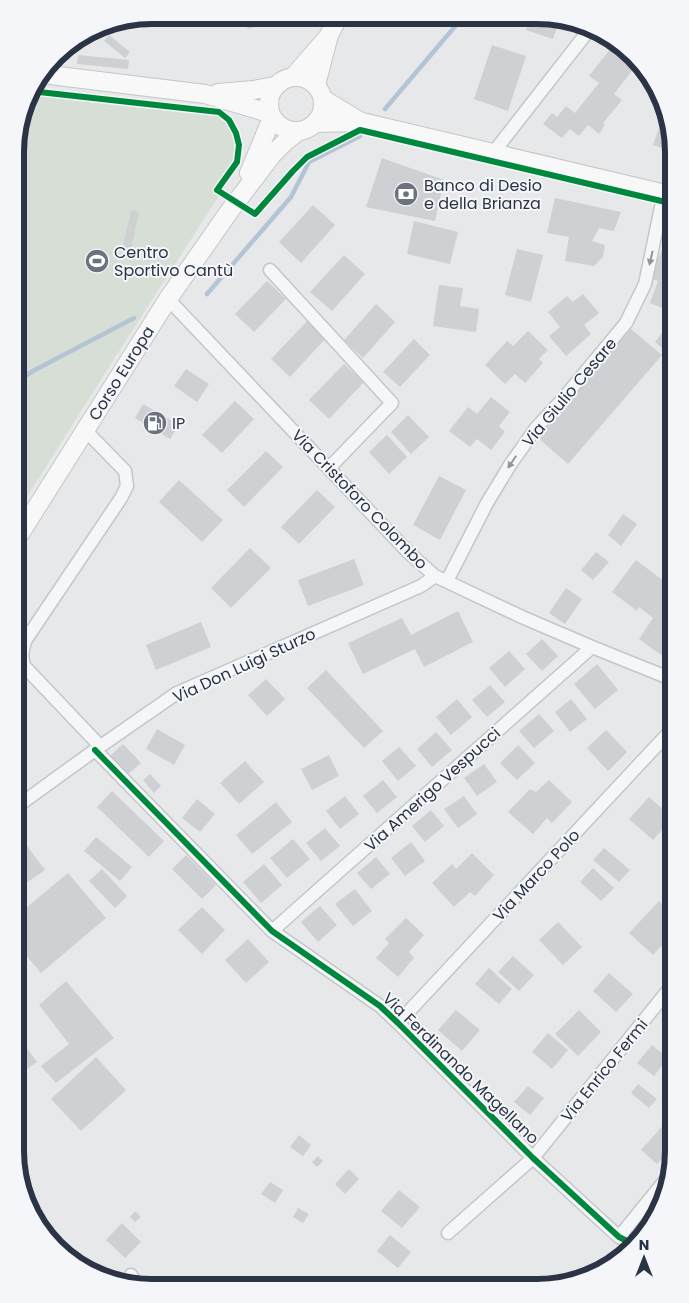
<svg xmlns="http://www.w3.org/2000/svg" width="689" height="1303" font-family="Poppins,sans-serif">
	<rect width="100%" height="100%" fill="#e6e8ea"/>
	<path fill="#d6ded6" d="M33,87L221,109C241,125 244,138 240,163L114,359L16,514V134L29,91Z"/>
	<g fill="none" stroke-linecap="round" stroke-linejoin="round">
		<path stroke="#b4c4d5" stroke-width="4.5" d="M385,109L463,17
			M207,294L291,197L309,162L360,136
			M16,382L33,371L134,318"/>
	</g>
	<path fill="#ced0d3" d="M253,16H286V20L247,29Z
		M530,17L560,18L553,39L526,30Z
		M109,35L130,52L125,58L104,41Z
		M615,43L627,49L637,64L614,94L622,100L603,123L605,125L599,134L588,125L579,136L570,129L562,138L543,124L552,113L557,117L566,106L575,113L599,83L589,76Z
		M492,45L526,56L508,111L474,99Z
		M78,55L129,60L128,69L77,64Z
		M666,107L667,108L674,152L653,145Z
		M382,158L444,180L435,221L366,207Z
		M555,198L621,212L614,231L599,228L592,241L605,245L603,257L594,266L565,261L569,237L547,233Z
		M313,205L335,225L301,263L279,242Z
		M131,210L139,212L131,249L123,247Z
		M414,221L458,232L450,264L407,254Z
		M517,249L543,255L531,302L505,295Z
		M661,251L674,256V308L672,312L650,303L658,281L650,278Z
		M344,255L365,274L332,311L310,292Z
		M267,281L286,299L254,332L235,314Z
		M439,285L463,288L460,306L479,309L476,332L433,326Z
		M583,294L599,313L584,325L591,334L566,356L549,336L560,327L548,312L567,296L573,302Z
		M376,304L395,322L363,358L344,340Z
		M310,318L328,336L290,377L271,359Z
		M669,324L674,328V346L668,353L655,342Z
		M631,329L662,355L568,464L538,438Z
		M528,331L548,350L539,359L543,363L525,383L515,374L505,384L485,365L507,341L513,346Z
		M414,339L430,355L400,387L383,372Z
		M344,364L364,382L329,419L309,400Z
		M186,369L209,384L197,402L174,386Z
		M491,397L510,412L499,426L505,432L491,450L477,439L470,447L449,431L468,407L477,414Z
		M235,401L254,419L222,453L202,435Z
		M143,404L179,425L170,439L135,418Z
		M408,415L429,437L411,454L391,432Z
		M387,435L407,457L389,474L369,452Z
		M266,451L283,467L244,507L227,490Z
		M439,476L466,490L440,540L413,525Z
		M179,480L223,520L202,542L159,502Z
		M317,490L335,507L299,544L281,527Z
		M623,514L637,524L621,546L608,535Z
		M250,548L271,568L231,608L211,588Z
		M596,552L609,562L593,580L581,570Z
		M354,559L364,585L308,606L298,580Z
		M636,560L669,585L674,580V639L661,655L639,639L653,618L639,607L637,611L612,592Z
		M566,588L582,599L565,624L549,613Z
		M458,611L473,642L424,667L415,649L363,674L348,643L402,618L411,635Z
		M201,622L211,647L156,670L146,645Z
		M542,639L558,656L542,671L526,654Z
		M509,651L525,669L505,687L489,668Z
		M597,664L618,690L595,709L574,684Z
		M326,670L383,731L364,748L307,688Z
		M266,679L285,699L267,716L248,695Z
		M490,685L505,702L487,717L472,700Z
		M457,699L472,717L451,735L436,717Z
		M571,699L587,719L570,732L555,712Z
		M539,714L554,731L534,748L519,731Z
		M157,729L185,745L174,765L146,749Z
		M606,730L627,752L608,771L587,748Z
		M436,732L452,750L432,767L417,749Z
		M123,744L141,763L126,776L109,757Z
		M518,745L535,763L517,780L500,763Z
		M399,747L416,766L398,781L382,761Z
		M329,755L339,776L312,790L301,769Z
		M245,761L264,782L239,804L220,783Z
		M484,764L497,782L477,796L464,778Z
		M150,774L161,786L154,793L143,780Z
		M383,780L397,797L377,813L363,796Z
		M549,780L572,802L552,823L547,818L533,834L508,812L530,789L536,792Z
		M112,791L164,841L149,857L97,807Z
		M345,796L359,814L340,829L326,811Z
		M464,796L477,814L458,828L444,809Z
		M649,797L673,818L653,840L629,819Z
		M197,799L215,814L200,832L182,818Z
		M276,802L292,822L252,854L236,835Z
		M431,810L444,826L425,842L412,826Z
		M325,828L340,846L321,861L306,843Z
		M96,837L132,867L120,881L84,851Z
		M293,839L310,859L287,878L270,858Z
		M411,842L425,861L405,876L391,858Z
		M27,846L45,870L15,891V854Z
		M604,848L630,870L619,882L593,860Z
		M472,853L494,875L475,896L470,892L454,907L432,883L452,864L456,869Z
		M186,855L216,885L202,899L172,869Z
		M376,857L390,874L371,889L357,873Z
		M264,864L282,885L261,903L243,882Z
		M593,868L614,888L601,901L580,882Z
		M102,869L127,896L115,908L89,881Z
		M68,873L106,918L41,973L15,942V917Z
		M355,889L372,911L353,926L335,904Z
		M659,901L674,914V933L653,955L629,933Z
		M320,906L337,925L318,942L301,922Z
		M202,907L225,930L202,954L178,930Z
		M406,918L424,935L409,952L414,958L398,977L376,958L389,943L385,939Z
		M558,922L582,947L563,965L539,940Z
		M248,939L269,962L246,983L225,960Z
		M513,956L534,975L519,991L498,972Z
		M489,968L512,989L499,1004L475,984Z
		M609,973L633,994L616,1012L593,991Z
		M66,981L114,1038L56,1083L41,1066L69,1044L39,1005Z
		M456,1010L480,1030L462,1051L438,1030Z
		M579,1010L601,1032L578,1056L555,1034Z
		M15,1032L37,1062L22,1072L15,1063Z
		M548,1033L568,1050L552,1069L532,1052Z
		M652,1045L668,1058L654,1076L637,1063Z
		M96,1057L126,1090L81,1131L51,1099Z
		M638,1084L657,1099L649,1108L631,1093Z
		M528,1086L544,1098L530,1115L514,1102Z
		M674,1113V1146L657,1164L641,1150Z
		M299,1135L311,1145L303,1156L290,1147Z
		M318,1156L323,1161L317,1167L312,1162Z
		M349,1169L359,1179L345,1194L335,1184Z
		M270,1182L283,1190L275,1203L261,1194Z
		M399,1190L420,1207L402,1228L381,1211Z
		M298,1208L309,1214L303,1223L293,1217Z
		M135,1211L141,1217L135,1222L130,1217Z
		M122,1223L141,1242L125,1258L106,1240Z
		M390,1235L411,1252L398,1268L377,1251Z"/>
	<g fill="none" stroke-linecap="round" stroke-linejoin="round">
		<g stroke="#c4c6c8" stroke-width="15">
			<path id="minor" d="M493,153L589,30
				M270,270L392,403L329,468
				M168,299L409,553L435,576L522,617L592,647L674,680
				M85,430L125,471L127,486L121,498L25,641L22,655L24,666L100,746
				M447,581L487,503L510,465L536,428L562,400L626,323L645,284L664,193
				M95,750L272,931L380,1006L398,1023L533,1158L619,1237L633,1244
				M15,808L95,750L177,693L421,586L435,576
				M272,931L592,647
				M398,1023L674,727
				M448,1233L533,1158L674,983
				M619,1237L667,1178
				M131,1275L138,1287"/>
		</g>
		<g stroke="#c4c6c8" stroke-width="20">
			<path id="secondary" d="M42,74L205,94L269,113
				M294,76L327,38
				M269 104a27 27 0 1 1 54 0a27 27 0 1 1-54 0Z
				M316,85L329,35L339,16
				M218,93L254,90L274,86
				M323,99L361,122
				M315,123L362,122L674,196
				M249,173L272,118
				M16,540L168,299L231,209L272,155L287,140L299,131"/>
		</g>
		<use href="#minor" stroke="#f5f6f7" stroke-width="12"/>
		<use href="#secondary" stroke="#f8f8f8" stroke-width="18"/>
		<g stroke="#f4f6f9" stroke-width="9">
			<path id="cycleway" d="M30,91L219,112L229,120L236,133L239,145L237,162L217,190L255,214L293,171L307,157L360,130L674,204
				M95,750L272,931L380,1006L398,1023L533,1158L619,1237L633,1244"/>
		</g>
		<use href="#cycleway" stroke="#00873e" stroke-width="6"/>
	</g>
	<defs><path id="oneway-solid" d="M-6-.8H1V-3.2L6.5 0L1 3.2V.8H-6Z" transform="scale(1.25)"/></defs>
	<g fill="#90959e">
		<use href="#oneway-solid" transform="translate(651 258) rotate(103)"/>
		<use href="#oneway-solid" transform="translate(512 462) rotate(124)"/>
	</g>
	<defs>
		<g id="bank-disc" transform="scale(1.25)"><circle r="9.5" fill="#6c737f" stroke="#f4f6f9"/><path d="M-6-4H6V4H-6ZM0-2.3a2.3 2.3 0 1 0 0 4.6a2.3 2.3 0 1 0 0-4.6Z" fill="#fff"/></g>
		<g id="stadium-disc" transform="scale(1.25)"><circle r="9.5" fill="#6c737f" stroke="#f4f6f9"/><path d="M0-5a6.5 5 0 1 0 0 10a6.5 5 0 1 0 0-10ZM-3.5-1.8h7v3.6h-7Z" fill="#fff"/></g>
		<g id="fuel-disc" transform="scale(1.25)"><circle r="9.5" fill="#6c737f" stroke="#f4f6f9"/><path d="M-5.5-6h7V0h2V4h1.3V-2.5L3-4.5l.8-.8L6-3V5H2.5V1h-1V6h-7ZM-4.2-4.7v3.2H.2V-4.7Z" fill="#fff"/></g>
	</defs>
	<g fill-rule="evenodd">
		<use href="#bank-disc" x="406" y="194"/>
		<use href="#stadium-disc" x="97" y="261"/>
		<use href="#fuel-disc" x="155" y="423"/>
	</g>
	<g text-anchor="middle" stroke-width="4" stroke-linejoin="round" paint-order="stroke">
		<g font-size="16" fill="#2b3445" stroke="#f4f6f9" text-anchor="start">
			<text x="424" y="191">Banco di Desio<tspan x="424" dy="18">e della Brianza</tspan></text>
			<text x="114" y="258">Centro<tspan x="114" dy="18">Sportivo Cantù</tspan></text>
			<text x="172" y="429">IP</text>
		</g>
		<g font-size="16" fill="#2b3445" stroke="#f4f6f9">
			<text transform="translate(121 373) rotate(-58)" y="6">Corso Europa</text>
			<text transform="translate(569 392) rotate(-50)" y="6">Via Giulio Cesare</text>
			<text transform="translate(360 499) rotate(46)" y="6">Via Cristoforo Colombo</text>
			<text transform="translate(244 665) rotate(-25)" y="6">Via Don Luigi Sturzo</text>
			<text transform="translate(432 789) rotate(-42)" y="6">Via Amerigo Vespucci</text>
			<text transform="translate(536 875) rotate(-47)" y="6">Via Marco Polo</text>
			<text transform="translate(461 1068) rotate(44)" y="6">Via Ferdinando Magellano</text>
			<text transform="translate(604 1070) rotate(-51)" y="6">Via Enrico Fermi</text>
		</g>
	</g>
	<path d="M0 0H689V1303H0ZM152 24H537A128 128 0 0 1 665 152V1151A128 128 0 0 1 537 1279H152A128 128 0 0 1 24 1151V152A128 128 0 0 1 152 24Z" fill="#f4f6f9" fill-rule="evenodd"/>
	<path fill="none" stroke="#2b3445" stroke-width="6" d="M152 24H537A128 128 0 0 1 665 152V1151A128 128 0 0 1 537 1279H152A128 128 0 0 1 24 1151V152A128 128 0 0 1 152 24Z"/>
	<g transform="translate(644 1258)" stroke="#f4f6f9" stroke-width="4" paint-order="stroke">
	<path d="M0-4L9 19L0 12L-9 19Z" fill="#2b3445"/>
	<text y="-8" font-size="14" font-weight="bold" text-anchor="middle" fill="#2b3445">N</text>
	</g>
</svg>
